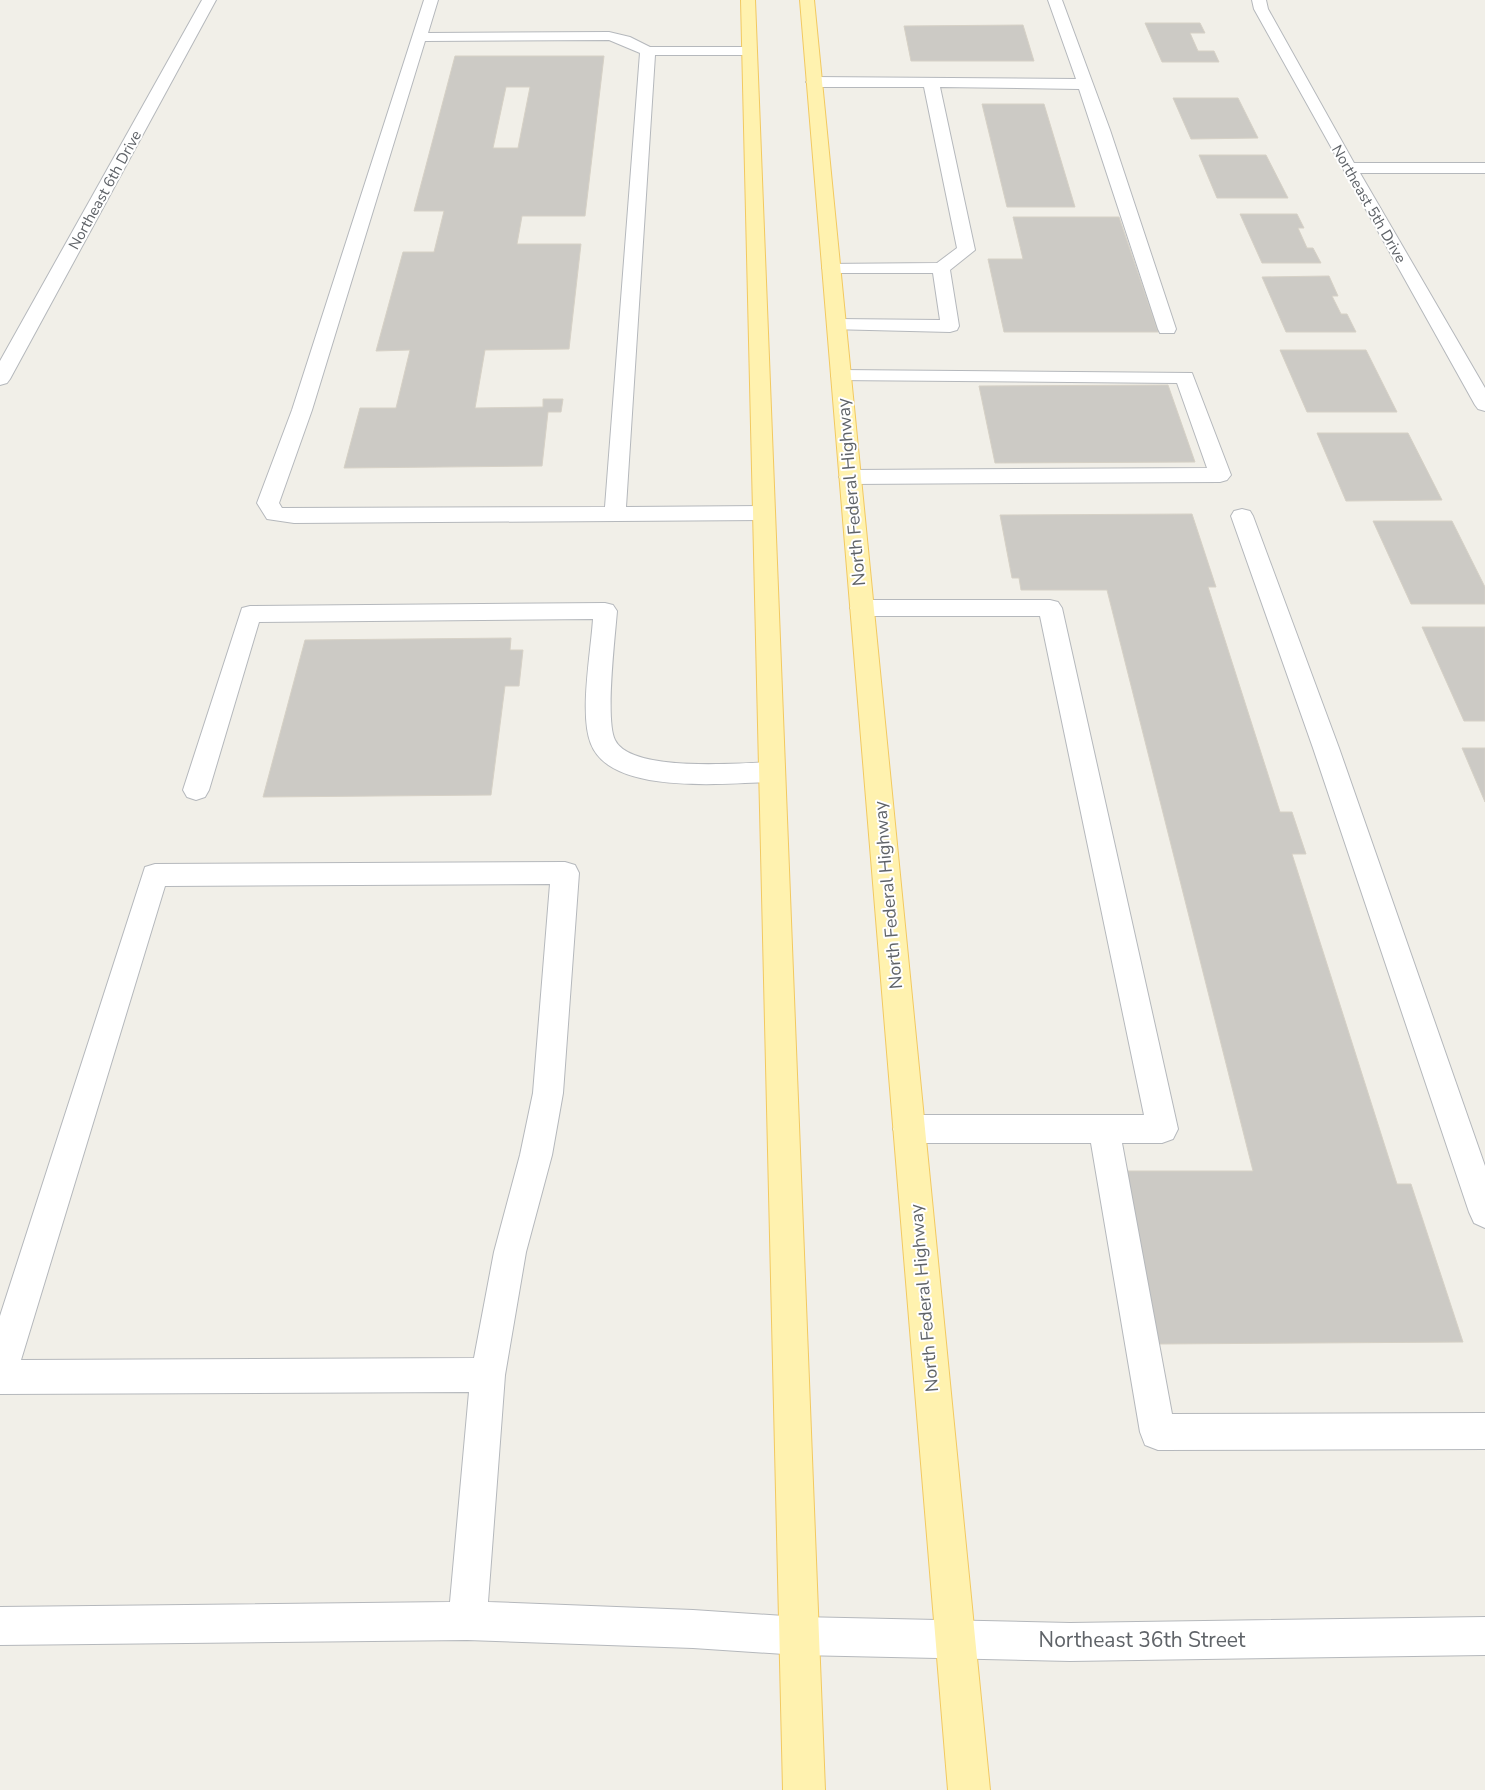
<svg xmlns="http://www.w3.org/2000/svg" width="1485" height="1790" font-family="'Nunito Sans',sans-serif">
	<rect width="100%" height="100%" fill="#f1efe8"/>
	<path fill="#cccac5" stroke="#d6d1c6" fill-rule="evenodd" d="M1145,23H1200L1205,33H1190L1198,51H1214L1219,62H1162Z
		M1023,25L1034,61H911L904,26Z
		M455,56H604L585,216H522L517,244H581L569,349L485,350L475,408L543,407V399H563L561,412H548L542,466L344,468L360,408H396L410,350L376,351L403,252H434L444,211H414ZM506,87H530L518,148H493Z
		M1173,98H1238L1258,138L1191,139Z
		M982,104H1044L1075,207H1007Z
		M1199,155H1266L1288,198H1217Z
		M1240,214H1297L1304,228H1298L1307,248H1313L1321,263H1262Z
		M1013,217H1119L1158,332H1004L988,259H1023Z
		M1329,276L1338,296H1332L1341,314H1347L1356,332H1286L1262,277Z
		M1280,350H1366L1397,412H1307Z
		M1168,385L1195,462L995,463L979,386Z
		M1317,433H1408L1442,500L1346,501Z
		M1192,514L1216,587H1208L1280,812H1292L1306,854H1292L1397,1184H1411L1463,1342L1159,1344L1126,1171H1253L1107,590H1021L1019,578H1012L1000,515Z
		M1373,521H1452L1485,587V604H1411Z
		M1422,627H1485V721H1464Z
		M511,638L510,650H523L519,686H505L491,795L263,797L305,640Z
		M1462,748H1485V802Z"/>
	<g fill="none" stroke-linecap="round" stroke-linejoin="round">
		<g stroke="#b5b8bc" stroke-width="2">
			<path id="lane" d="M424,0H438L428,33L609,32L630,37L650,47H750L757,51L750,55H655L626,507L764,506L772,508L775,513L772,518L764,520L294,523L267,519L257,503L292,410ZM609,40L640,53L605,507L282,508L279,503L312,410L425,41Z
				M1048,0H1062L1110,130L1176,329L1174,333H1160L1158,329L1079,89L940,87L975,250L950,270L959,326L957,330L950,332L829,329L827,325L829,321L836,319L940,320L933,273H831L825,272L822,268L825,264L937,263L957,248L924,87H814L806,82L814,77L1076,79Z
				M841,370L1192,373L1231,475L1227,480L1220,482L850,484L843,482L839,477L843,472L850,470L1207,468L1177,383L834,380L831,376L834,372Z
				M1242,509L1250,511L1253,516L1339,748L1485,1166V1228L1474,1223L1469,1212L1313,748L1231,516L1234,511Z
				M862,600H1050L1058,602L1062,608L1178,1129L1173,1139L1162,1143H1122L1172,1414L1485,1413V1449L1158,1450L1145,1445L1140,1432L1091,1143H909L898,1139L893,1129L898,1119L909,1115H1144L1040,616H862L854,614L850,608L854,602Z
				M605,603L613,605L617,611C615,637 605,720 615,740C631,773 740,763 772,762L781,765L785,772L781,779L772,782C727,783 611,796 591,744C579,715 591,652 593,619L259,622L209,790L205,797L196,800L187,797L183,790L242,608L250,606Z
				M565,862L575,865L579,873L563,1093L552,1155L526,1252L505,1375L488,1602L693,1610L799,1617L813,1622L818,1636L813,1650L799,1655L693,1648L467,1640L0,1645V1607L450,1602L469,1392L0,1394V1316L145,867L155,864ZM550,884L533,1093L520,1155L494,1252L474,1358L21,1360L165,886Z"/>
		</g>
		<g stroke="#b5b8bc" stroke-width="2">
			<path id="street" d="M202,0H216L10,379L7,383L0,385V361Z
				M1252,0H1266L1268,9L1354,163H1485V173H1360L1485,388V411L1478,409L1475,405L1254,9Z
				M799,1617L1070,1623L1485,1617V1655L1070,1661L799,1655L785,1650L780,1636L785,1622Z"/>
		</g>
		<g stroke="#f2c960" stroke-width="2">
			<path id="primary" d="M741,0H755L825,1790H783Z
				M800,0H814L990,1790H948Z"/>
		</g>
		<use href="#lane" fill="#fff" fill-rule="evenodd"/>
		<use href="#street" fill="#fff" fill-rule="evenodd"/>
		<use href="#primary" fill="#fff2af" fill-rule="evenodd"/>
	</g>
	<g text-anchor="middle" stroke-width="4" stroke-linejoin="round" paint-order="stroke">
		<g font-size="15" fill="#5f6368" stroke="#fff">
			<text transform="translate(105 190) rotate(-61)" y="5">Northeast 6th Drive</text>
			<text transform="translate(1369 204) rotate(60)" y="5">Northeast 5th Drive</text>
		</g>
		<g font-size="18" fill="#5f6368" stroke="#fff">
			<text transform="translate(851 492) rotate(-95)" y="6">North Federal Highway</text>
			<text transform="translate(888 895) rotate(-95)" y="6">North Federal Highway</text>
			<text transform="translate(924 1298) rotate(-95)" y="6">North Federal Highway</text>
		</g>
		<g font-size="21" fill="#5f6368" stroke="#fff">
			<text x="1142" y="1647">Northeast 36th Street</text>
		</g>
	</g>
</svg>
